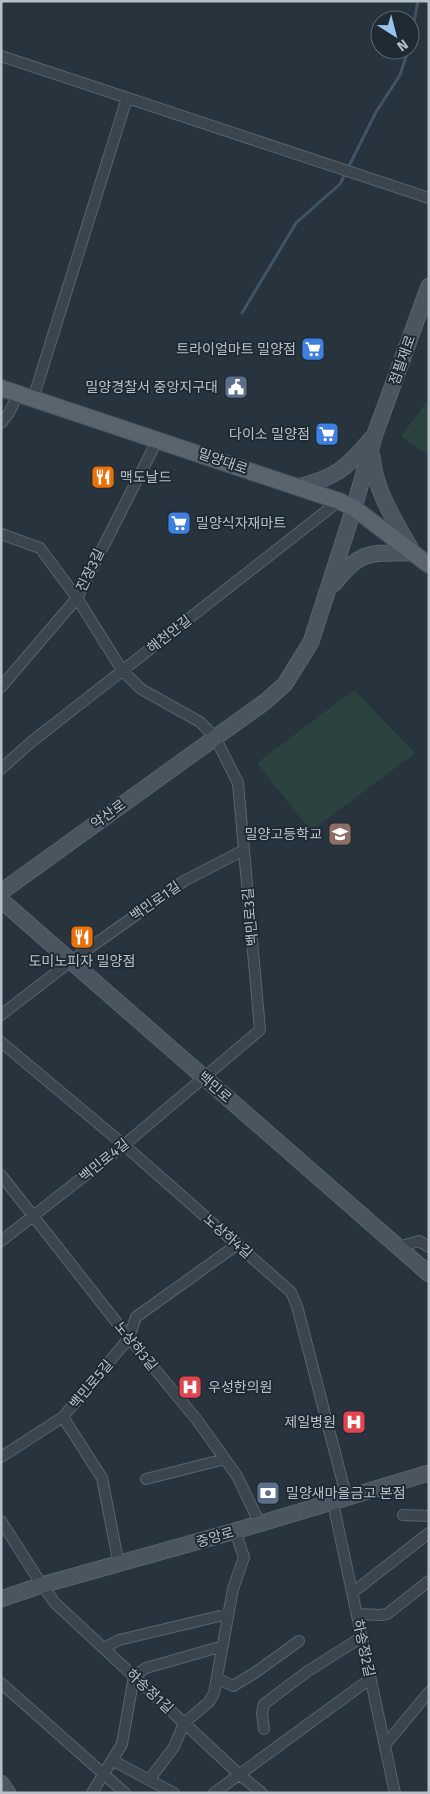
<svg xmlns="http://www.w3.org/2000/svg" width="430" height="1794" font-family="'Fira Sans','Noto Sans KR',sans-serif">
	<rect width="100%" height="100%" fill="#27343d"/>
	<path fill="#2c423f" d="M429,399V456L401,436Z
		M354,690L415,753L311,831L257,763Z"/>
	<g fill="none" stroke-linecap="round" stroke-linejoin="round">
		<path stroke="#3f5464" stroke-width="3" d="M410,42L418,1
			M242,313L296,223L340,184L376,112L400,75L408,50"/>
		<g stroke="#59636b" stroke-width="12">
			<path id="street" d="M1,56L429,198
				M33,399L127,98
				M1,423L9,413L18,394
				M1,534L40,548L77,598L122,670L141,689L200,722L215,737L238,783L260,1030L124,1145L1,1241
				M1,687L77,598L158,439
				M1,769L30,743L339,501
				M1,1015L71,961L184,881L244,850
				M1,1042L124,1145L291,1292L297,1306L347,1499
				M1,1175L125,1333L197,1420L237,1476L260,1524
				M398,1247L419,1241L429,1247
				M63,1417L102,1478L119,1565
				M1,1457L63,1417L129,1338L136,1317L238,1244
				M146,1479L225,1459
				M333,1503L395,1793
				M403,1515L429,1516
				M1,1521L42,1585L55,1603L240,1775L262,1793
				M352,1593L429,1533
				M357,1614L380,1615L387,1614L429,1581
				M104,1648L119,1640L228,1614
				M217,1678L233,1686L253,1674L299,1641
				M1,1683L125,1793
				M264,1729L262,1713L264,1704L308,1671L362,1637
				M385,1745L429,1692
				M112,1760L149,1780L174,1747L184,1723L209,1702L214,1693L233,1589L244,1557L235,1531
				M149,1780L174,1793
				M92,1793L122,1744L134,1676L146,1668L223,1646
				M214,1793L370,1679"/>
		</g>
		<g stroke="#59636b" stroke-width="17">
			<path id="secondary" d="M372,456C375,491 395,521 412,551
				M298,487C335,478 347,468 371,439
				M334,584C360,549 372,553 413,553
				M1,892L266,701L285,684L311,642L354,508L375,434L429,286
				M1,900L429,1274
				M1,1599L42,1585L235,1531L429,1473
				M1,1783L8,1793"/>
		</g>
		<g stroke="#475159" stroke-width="18">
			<path id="primary" d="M1,388L339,501L354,508L429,565"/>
		</g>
		<use href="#street" stroke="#3b454d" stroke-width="10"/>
		<use href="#secondary" stroke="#4a5560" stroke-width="15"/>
		<use href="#primary" stroke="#59646d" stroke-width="16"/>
	</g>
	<defs>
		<g id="supermarket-square" transform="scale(1.25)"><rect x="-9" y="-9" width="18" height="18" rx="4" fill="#3f7fe0" stroke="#202a32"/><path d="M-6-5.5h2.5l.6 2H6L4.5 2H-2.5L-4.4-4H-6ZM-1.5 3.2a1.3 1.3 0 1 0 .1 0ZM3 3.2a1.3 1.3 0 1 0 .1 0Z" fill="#fff"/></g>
		<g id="civic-square" transform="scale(1.25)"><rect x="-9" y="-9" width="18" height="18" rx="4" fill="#5c6f8a" stroke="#202a32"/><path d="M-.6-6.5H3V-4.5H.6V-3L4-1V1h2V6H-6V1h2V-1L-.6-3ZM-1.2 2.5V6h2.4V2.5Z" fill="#fff"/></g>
		<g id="restaurant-square" transform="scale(1.25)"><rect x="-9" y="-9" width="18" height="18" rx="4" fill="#e8710a" stroke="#202a32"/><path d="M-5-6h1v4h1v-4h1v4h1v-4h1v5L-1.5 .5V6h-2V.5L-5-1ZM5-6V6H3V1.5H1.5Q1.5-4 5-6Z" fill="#fff"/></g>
		<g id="school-square" transform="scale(1.25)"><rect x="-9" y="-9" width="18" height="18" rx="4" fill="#8d6e63" stroke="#202a32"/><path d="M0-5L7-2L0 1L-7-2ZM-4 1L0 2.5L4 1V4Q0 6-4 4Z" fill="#fff"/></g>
		<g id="hospital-square" transform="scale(1.25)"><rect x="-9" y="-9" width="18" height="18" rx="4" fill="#e0444e" stroke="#202a32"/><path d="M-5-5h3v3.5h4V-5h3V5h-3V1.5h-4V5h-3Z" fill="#fff"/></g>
		<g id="bank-square" transform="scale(1.25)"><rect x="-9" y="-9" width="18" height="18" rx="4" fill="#5c6f8a" stroke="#202a32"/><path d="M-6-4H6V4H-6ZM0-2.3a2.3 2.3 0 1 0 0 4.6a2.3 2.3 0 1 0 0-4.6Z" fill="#fff"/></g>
	</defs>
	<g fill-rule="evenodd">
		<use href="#supermarket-square" x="313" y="349"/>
		<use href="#civic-square" x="236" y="387"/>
		<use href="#supermarket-square" x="327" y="434"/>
		<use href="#restaurant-square" x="103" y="477"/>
		<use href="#supermarket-square" x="179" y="523"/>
		<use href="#school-square" x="340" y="834"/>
		<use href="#restaurant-square" x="82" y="937"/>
		<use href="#hospital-square" x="190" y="1387"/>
		<use href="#hospital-square" x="354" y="1422"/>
		<use href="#bank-square" x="268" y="1493"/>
	</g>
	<g text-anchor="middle" stroke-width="4" stroke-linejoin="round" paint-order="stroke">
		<g font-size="14" fill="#b7c0c8" stroke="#202a32" text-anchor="end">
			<text x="296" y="354">트라이얼마트 밀양점</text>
			<text x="218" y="392">밀양경찰서 중앙지구대</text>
			<text x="310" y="439">다이소 밀양점</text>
			<text x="120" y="482" text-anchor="start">맥도날드</text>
			<text x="196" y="528" text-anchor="start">밀양식자재마트</text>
			<text x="322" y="839">밀양고등학교</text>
			<text x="82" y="966" text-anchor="middle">도미노피자 밀양점</text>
			<text x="208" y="1392" text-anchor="start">우성한의원</text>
			<text x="336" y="1427">제일병원</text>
			<text x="286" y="1498" text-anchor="start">밀양새마을금고 본점</text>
		</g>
		<g font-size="14" fill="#b7c0c8" stroke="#202a32">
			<text transform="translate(402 360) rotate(-70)" y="5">점필재로</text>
			<text transform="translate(223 461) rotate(19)" y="5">밀양대로</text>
			<text transform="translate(90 570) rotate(-64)" y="5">진장3길</text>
			<text transform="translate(169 634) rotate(-38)" y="5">해천안길</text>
			<text transform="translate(108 814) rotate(-36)" y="5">약산로</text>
			<text transform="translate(155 901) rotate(-35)" y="5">백민로1길</text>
			<text transform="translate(250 917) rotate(-95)" y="5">백민로3길</text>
			<text transform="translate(215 1087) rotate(41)" y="5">백민로</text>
			<text transform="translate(104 1160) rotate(-39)" y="5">백민로4길</text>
			<text transform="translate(228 1236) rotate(41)" y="5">노상하4길</text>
			<text transform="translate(136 1346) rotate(51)" y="5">노상하3길</text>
			<text transform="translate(91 1384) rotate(-50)" y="5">백민로5길</text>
			<text transform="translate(215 1537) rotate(-16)" y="5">중앙로</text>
			<text transform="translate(364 1648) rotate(78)" y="5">하송정2길</text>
			<text transform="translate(150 1691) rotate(43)" y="5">하송정1길</text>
		</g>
	</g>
	<rect width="430" height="1794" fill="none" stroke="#b7c0c8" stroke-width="5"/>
	<g transform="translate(395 35) rotate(144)"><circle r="24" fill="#202a32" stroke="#5c666e"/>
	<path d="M0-4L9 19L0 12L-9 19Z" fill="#96c5ee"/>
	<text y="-8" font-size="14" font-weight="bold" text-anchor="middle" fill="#b7c0c8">N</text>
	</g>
</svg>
